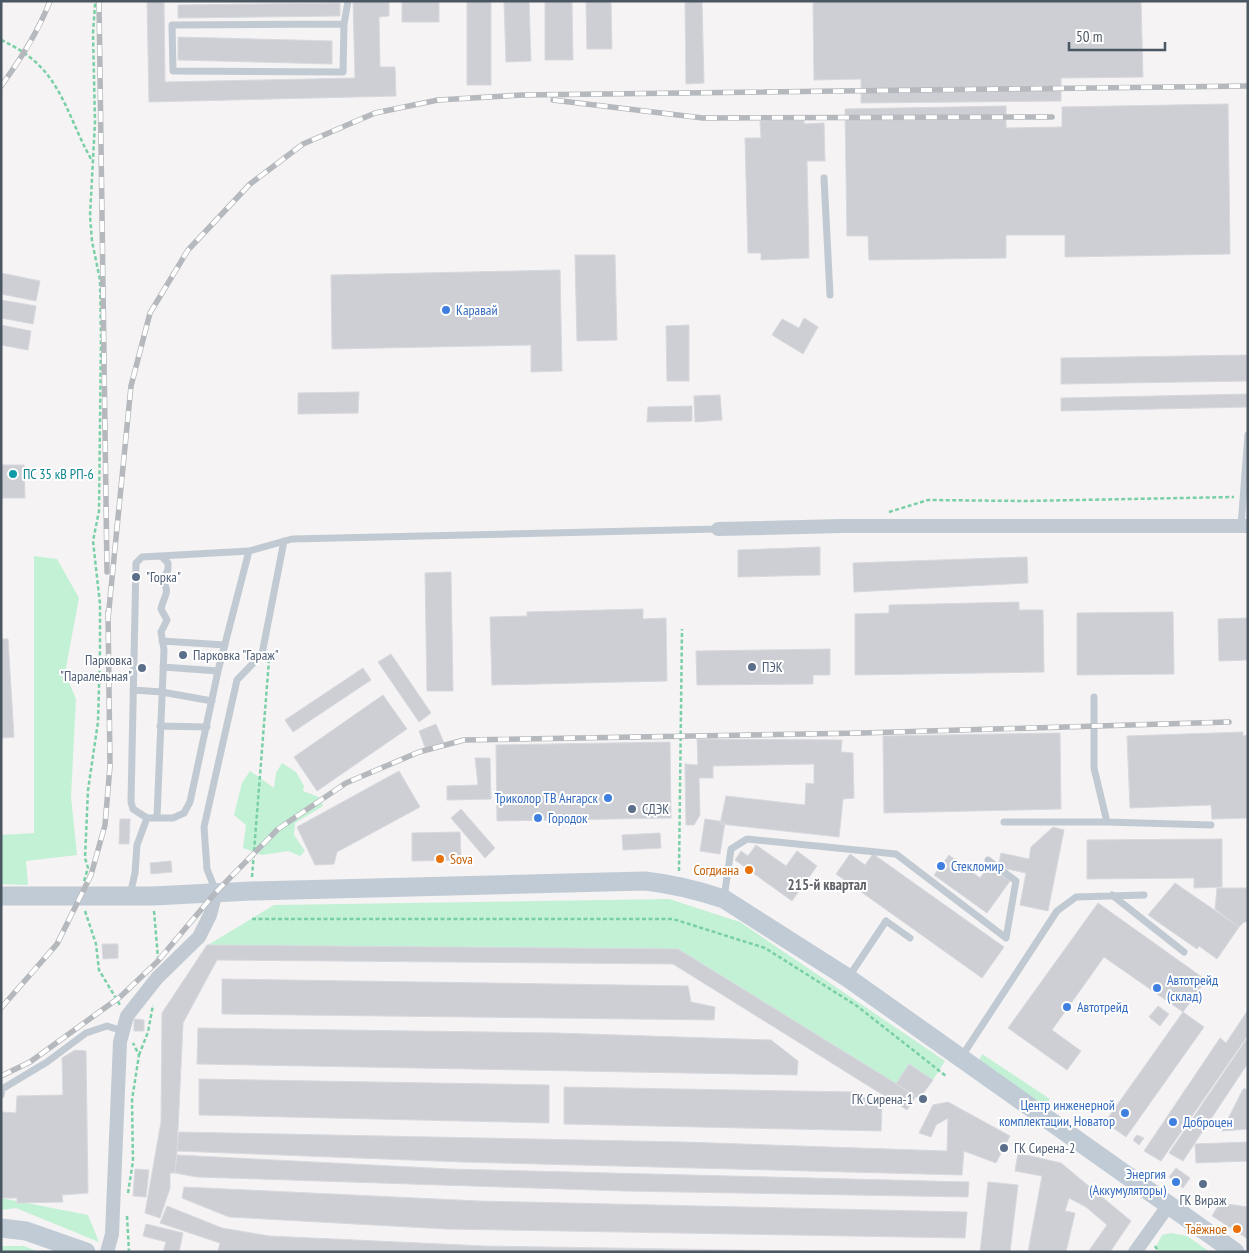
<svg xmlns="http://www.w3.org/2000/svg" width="1249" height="1253" font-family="'PT Sans Narrow',sans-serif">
	<rect width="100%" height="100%" fill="#f5f3f3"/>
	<path fill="#c3f1d5" d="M34,556L57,559L79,598L65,673L76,699L71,797L77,855L26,861L28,885L1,884V835L34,833Z
		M282,763L296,772L304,786L303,791L319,797L323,806L295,823L294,835L305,851L300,856L288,851L262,855L243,848L246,825L234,815L242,783L250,771L274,788L276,773Z
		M669,899L740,922L945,1061L933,1080L909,1064L896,1084L678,949L208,945L274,905Z
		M982,1054L1050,1099L1047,1103L1034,1099L979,1061Z
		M1,1198L88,1215L99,1242L16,1208L1,1210Z
		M1171,1233L1187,1236L1210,1252H1160L1156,1247L1162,1235Z
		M1,1246H24L39,1252H1Z"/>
	<path fill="#cdcfd5" stroke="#d7d9de" d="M147,1H164L165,82L355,78L353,1H389V16L379,17L380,67H395L396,96L149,102Z
		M402,1H439V22H402Z
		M467,1H491V85H467Z
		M504,1H529L531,61L506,62Z
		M545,1H572L573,60H545Z
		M586,1H611L612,49H587Z
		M685,1H702L704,83L686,84Z
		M813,1H1141L1143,77L1061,78V101L861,103V79L814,80Z
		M340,3V16L178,18V5Z
		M178,37L332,41V64L178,60Z
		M1228,104L1230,254L1065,257V235H1006V258L869,260L868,236H847L845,109L1006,106V128L1062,127V107Z
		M804,120V124L824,123L825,161H807L809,258L761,260V253H748L745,138H761L760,121Z
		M575,255H615L617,340L577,341Z
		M560,270L562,371L531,372V345L332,349L331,275Z
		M1,273L40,281L36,301L1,294Z
		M1,300L36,306L33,324L1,318Z
		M804,318L818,327L803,354L772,335L782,319L799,328Z
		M1,325L31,331L28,350L1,345Z
		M689,325V381H667L666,326Z
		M1248,355V381L1061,384V358Z
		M359,392L358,413L298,414V393Z
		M1248,394V407L1061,411V398Z
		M720,395L722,420L695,422L694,396Z
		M692,406V421L647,422L648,407Z
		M1,465H24L25,498H1Z
		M820,547V575L738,577V550Z
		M1027,557L1028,583L854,592L853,563Z
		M451,572L453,691H427L425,573Z
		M1019,602V610H1043L1044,672L855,675V614L889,613V605Z
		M643,609V619L666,618L667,681L492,685L490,617L527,616V612Z
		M1173,612L1174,674L1077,675V613Z
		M1248,618V660L1219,661L1218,619Z
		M1,639H8L14,737L1,738Z
		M830,649V675H813V684L697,685L696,651Z
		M391,654L431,713L419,722L378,662Z
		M363,668L371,680L293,732L285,720Z
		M383,695L407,729L317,791L294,757Z
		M436,724L444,743L426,750L419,731Z
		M1243,732V736L1248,735V818L1212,819L1211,805L1130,808L1127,736Z
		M1060,733L1061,809L884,813L883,736Z
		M697,739L842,740L841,752L853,753L854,798L843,799L839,837L720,824L726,796L805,805L806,783L814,784V764L713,766V778H699L700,815L694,825H686L685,764L698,765Z
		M670,742L671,818L497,821L496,745Z
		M475,758H490L491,799L447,800V786L478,785Z
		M399,771L420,807L337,852L334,864L315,865L297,827Z
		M461,809L495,848L485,858L451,818Z
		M120,819H130L129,844H119Z
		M705,819L725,822L720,854L700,851Z
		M1053,827L1064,830L1048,911L1020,905L1026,873L998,867L1001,853L1029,859L1031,847Z
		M1247,828H1248V876Z
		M460,832L461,860L412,861V833Z
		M660,833L661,848L623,850L622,835Z
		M1222,839V887L1194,888V878L1087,879V840Z
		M756,845L786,866L797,851L817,866L792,901L735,860L741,851L748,856Z
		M850,854L865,865L873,854L1004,947L982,978L836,874Z
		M949,855L980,878L989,866L1010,881L987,913L934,875Z
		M171,861L172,872L151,874L150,863Z
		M1175,883L1239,927L1217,959L1199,946L1197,949L1148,915Z
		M1217,888H1248V922H1244L1239,927L1215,909Z
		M1098,903L1206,980L1183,1012L1104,957L1052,1030L1081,1051L1067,1070L1008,1028Z
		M102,944H118V958L103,959Z
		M207,945L678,949L916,1096L907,1110L673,964L217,960L183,1023L177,1151L175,1173H170V1188L160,1218L145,1213L161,1122L162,1013Z
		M222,979L688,986L691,1002L715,1007L714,1020L222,1014Z
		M1158,1006L1169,1014L1160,1026L1149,1017Z
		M1248,1010V1035L1161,1161L1144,1151L1220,1038L1226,1043Z
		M1183,1012L1204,1027L1126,1137L1105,1122Z
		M134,1019L144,1020V1031H134Z
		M198,1028L556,1033L771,1040L798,1061L797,1075L197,1064Z
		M1248,1037V1063L1183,1161L1169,1153Z
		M75,1050L86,1051L88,1193L62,1195L63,1202L17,1203V1198H1V1112L16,1113L17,1096L63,1095L62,1058Z
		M909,1064L933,1080L919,1099L896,1084Z
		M199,1079L549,1085V1123L199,1115Z
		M564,1087L853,1092L882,1107L881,1131L564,1124Z
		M1243,1089H1248V1129L1222,1131Z
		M948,1102L1010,1136L996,1163L964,1151L962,1175L462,1162L177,1151L179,1132L683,1142L947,1151L948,1118L936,1125L931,1137L919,1133L933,1105Z
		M1137,1135L1144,1138L1139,1145L1133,1140Z
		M1248,1142V1161L1196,1163L1195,1144Z
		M1018,1153L1061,1163L1131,1221L1110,1252H1088L1107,1225L1086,1207L1069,1198L1065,1211L1075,1213L1066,1252H1028L1042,1176L1015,1171Z
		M177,1155L450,1169L969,1182L968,1197L624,1191L197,1177L175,1173Z
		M1176,1168L1190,1178L1183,1188L1169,1177Z
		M135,1169L149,1170L146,1197L133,1196Z
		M988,1182L1018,1185L1010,1252H980Z
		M184,1187L479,1201L967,1212L965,1238L446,1229L229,1217L182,1198Z
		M1220,1203L1248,1207V1239L1212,1216Z
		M167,1206L222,1228L269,1236L484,1246L864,1252H218L220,1243L160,1223Z
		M146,1224L183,1233L179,1252H163L166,1242L143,1236Z"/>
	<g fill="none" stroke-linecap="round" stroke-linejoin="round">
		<path stroke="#7ad0a6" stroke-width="2.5" stroke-dasharray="4 2.5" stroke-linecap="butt" d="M1,40C61,67 63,108 91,159
			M889,512L928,500L1025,501L1234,497
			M679,871L682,629
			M252,877L269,660
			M84,881L88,868L85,858L88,790L98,722L100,650V604L93,541L99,511L101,336L100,280L92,241L90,216L95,122L93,33L95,5L99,1
			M85,911L96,944L99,970L120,1005
			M154,911L158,958
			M252,919H673L765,948L857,1006L946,1076
			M139,1055L148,1032L153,1005
			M128,1193L133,1161L132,1100L139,1055L133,1043
			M127,1216L129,1252
			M1155,1246L1159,1252"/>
		<path stroke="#c1cad2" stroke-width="7" d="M344,24L172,25L173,71L343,72L344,24L348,1
			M824,178L830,295
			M1241,526L1248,435
			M249,551L218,671L190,802L184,813L173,818H147L133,809L131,802L136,563L142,557Z
			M249,551L292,539L718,529
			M162,641L225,645
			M163,667L218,671
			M133,690L162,692L212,701
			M1094,697V768L1107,822L1211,825
			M160,726L207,727
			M157,817L164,650L161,632L167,620L161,609C163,597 171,593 163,582L168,569V563L162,557
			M1004,822H1107
			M216,892L207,869L204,827L237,680L262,654L284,541
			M130,895L135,873L137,845L147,818
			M1112,895L1184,952
			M724,898L731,849L747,839L896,854L1006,938L1016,881L988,860
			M848,978L886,921L910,938
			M962,1056L1057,911L1076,897L1144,895
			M1,1095L2,1089L47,1062L86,1033L107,1026L123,1031"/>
		<path stroke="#c1cad2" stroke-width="14" d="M718,529L842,526H1248
			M107,1252L112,1234L120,1042L127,1016L157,978L199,937L210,915L216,892
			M1135,1252L1168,1206"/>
		<path stroke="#c1cbd6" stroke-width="19" d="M1,896H153L251,891L645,881C672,884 697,890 724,899L848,978L1235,1252
			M1,1228L26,1231L86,1252"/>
		<g stroke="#b5b8bd" stroke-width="5.5">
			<path id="rail" d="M99,1L107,572
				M1,86C21,59 38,32 50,1
				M553,100L703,118L1052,117
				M108,619L131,386L150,313L188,250L250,184L303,144L375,113L438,100L522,95L1248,86
				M1,1008L57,944L91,875L105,825L110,766L108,612
				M1,1076L30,1062L120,997L157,962L216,892L278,829L346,783L419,752L464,740L862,733L1229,722"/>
		</g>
		<use href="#rail" stroke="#fff" stroke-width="4" stroke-dasharray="11" stroke-linecap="butt"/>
	</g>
	<g fill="#3f7fe0" stroke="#fff" stroke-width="2">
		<circle cx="446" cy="310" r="5"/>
		<circle cx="608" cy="798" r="5"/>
		<circle cx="538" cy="818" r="5"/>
		<circle cx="941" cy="866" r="5"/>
		<circle cx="1157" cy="988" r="5"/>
		<circle cx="1067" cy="1007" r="5"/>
		<circle cx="1125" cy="1113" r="5"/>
		<circle cx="1173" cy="1122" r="5"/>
		<circle cx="1176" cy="1182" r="5"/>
	</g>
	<circle fill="#0f9aa8" stroke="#fff" stroke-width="2" cx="13" cy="474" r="5"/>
	<g fill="#5c6f8a" stroke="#fff" stroke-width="2">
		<circle cx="136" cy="577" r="5"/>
		<circle cx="183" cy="655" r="5"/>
		<circle cx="752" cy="667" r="5"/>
		<circle cx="142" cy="668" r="5"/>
		<circle cx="632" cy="809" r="5"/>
		<circle cx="923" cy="1099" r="5"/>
		<circle cx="1004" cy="1148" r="5"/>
		<circle cx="1203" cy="1184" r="5"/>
	</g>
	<g fill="#e8710a" stroke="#fff" stroke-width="2">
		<circle cx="440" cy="859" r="5"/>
		<circle cx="749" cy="870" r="5"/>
		<circle cx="1237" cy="1229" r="5"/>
	</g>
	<g text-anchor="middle" stroke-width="4" stroke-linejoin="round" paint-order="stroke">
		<g font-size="14" fill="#366cbe" stroke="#fff" text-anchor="start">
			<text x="456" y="315">Каравай</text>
			<text x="598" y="803" text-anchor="end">Триколор ТВ Ангарск</text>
			<text x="548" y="823">Городок</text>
			<text x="951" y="871">Стекломир</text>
			<text x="1167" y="985">Автотрейд<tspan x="1167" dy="16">(склад)</tspan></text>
			<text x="1077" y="1012">Автотрейд</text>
			<text x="1115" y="1110" text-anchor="end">Центр инженерной<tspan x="1115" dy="16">комплектации, Новатор</tspan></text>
			<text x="1183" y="1127">Доброцен</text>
			<text x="1166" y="1179" text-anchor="end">Энергия<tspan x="1166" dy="16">(Аккумуляторы)</tspan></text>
		</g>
		<g font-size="14" fill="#0d838f" stroke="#fff" text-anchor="start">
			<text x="23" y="479">ПС 35 кВ РП-6</text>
		</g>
		<g font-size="14" fill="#4e5e75" stroke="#fff" text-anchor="start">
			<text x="146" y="582">"Горка"</text>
			<text x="193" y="660">Парковка "Гараж"</text>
			<text x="132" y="665" text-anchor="end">Парковка<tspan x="132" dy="16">"Паралельная"</tspan></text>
			<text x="762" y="672">ПЭК</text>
			<text x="642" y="814">СДЭК</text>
			<text x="913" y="1104" text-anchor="end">ГК Сирена-1</text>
			<text x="1014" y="1153">ГК Сирена-2</text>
			<text x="1203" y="1205" text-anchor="middle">ГК Вираж</text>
		</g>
		<g font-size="14" fill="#c56008" stroke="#fff" text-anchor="end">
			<text x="450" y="864" text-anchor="start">Sova</text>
			<text x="739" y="875">Согдиана</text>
			<text x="1227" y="1234">Таёжное</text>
		</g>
		<g font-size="15" font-weight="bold" fill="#5f6368" stroke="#fff">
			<text x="827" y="890">215-й квартал</text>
		</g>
	</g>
	<rect width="1249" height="1253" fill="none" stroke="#4a5661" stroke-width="5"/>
	<path d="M1069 42v8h96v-8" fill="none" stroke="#4a5661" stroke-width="2.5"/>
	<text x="1076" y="42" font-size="15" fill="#4a5661" stroke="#ffffff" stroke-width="4" paint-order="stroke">50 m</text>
</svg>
